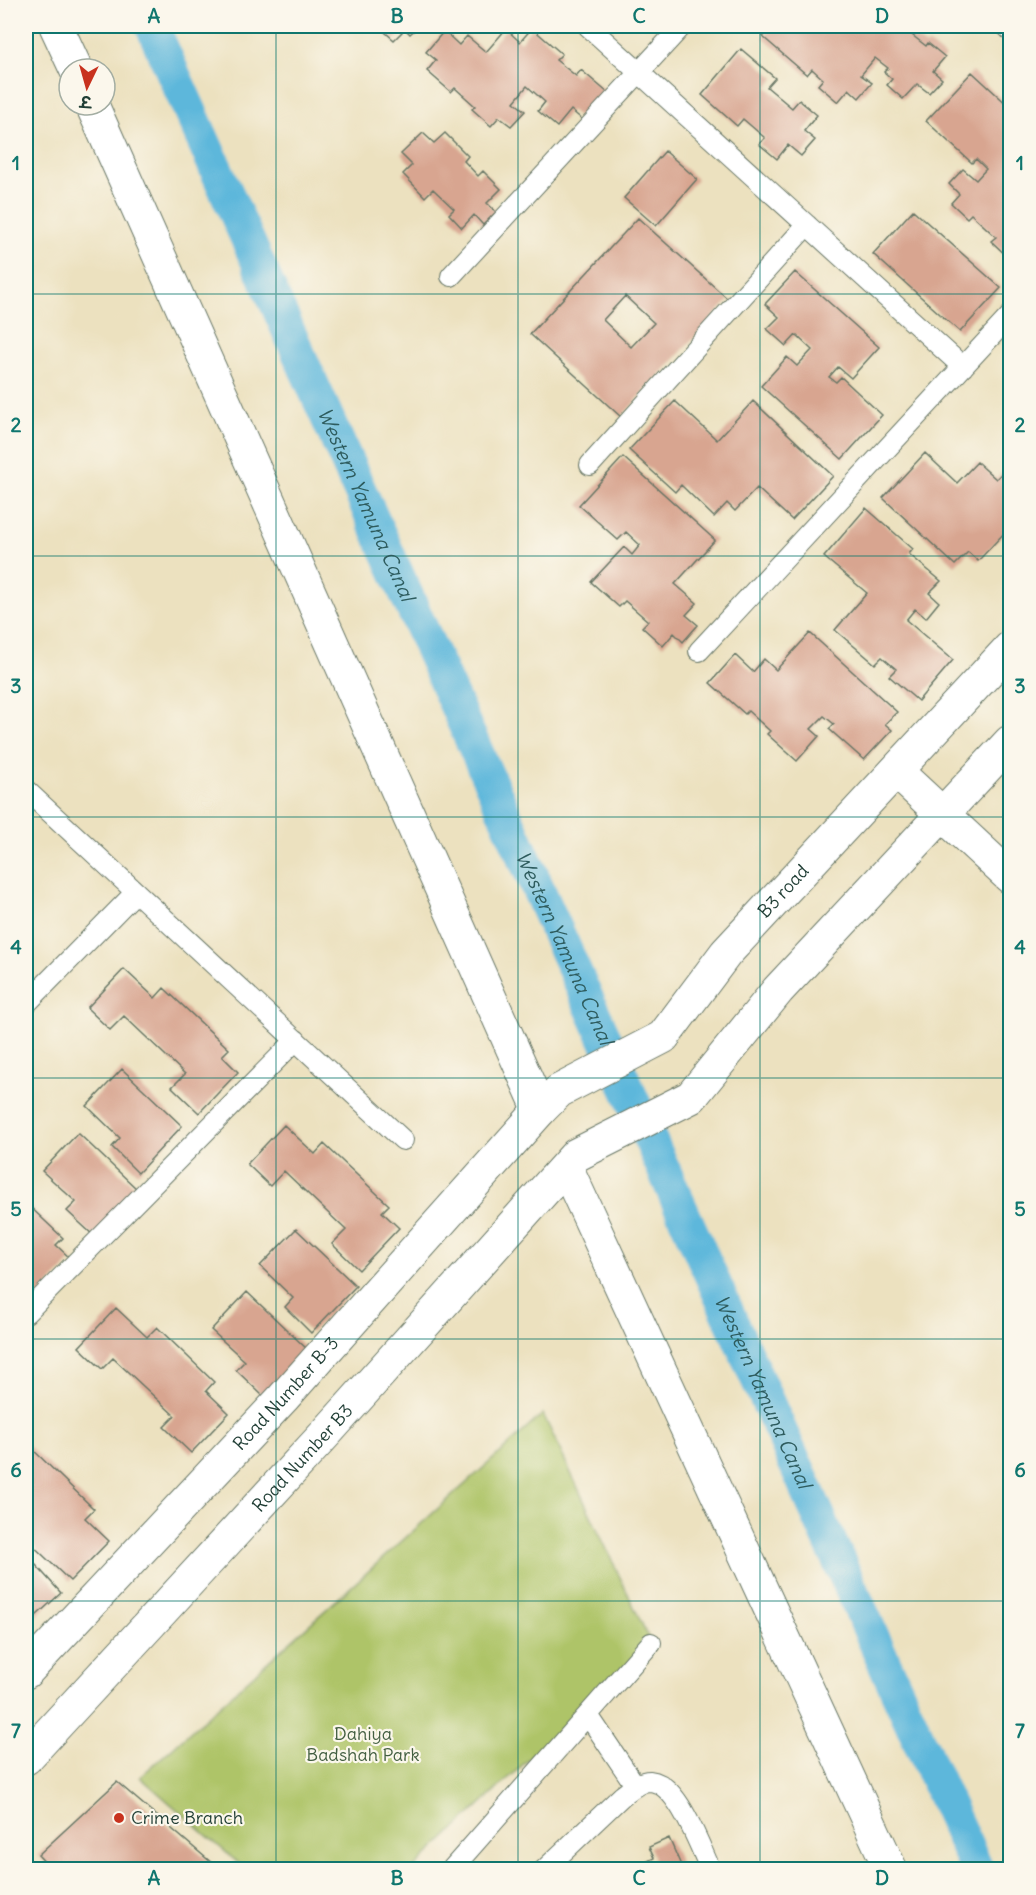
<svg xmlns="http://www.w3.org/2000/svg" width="1036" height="1895" font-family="Delius,'Playpen Sans Deva',sans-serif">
	<rect width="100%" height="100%" fill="#fbf7ec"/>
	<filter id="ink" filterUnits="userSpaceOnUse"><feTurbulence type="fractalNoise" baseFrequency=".0167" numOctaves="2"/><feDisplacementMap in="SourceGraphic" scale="12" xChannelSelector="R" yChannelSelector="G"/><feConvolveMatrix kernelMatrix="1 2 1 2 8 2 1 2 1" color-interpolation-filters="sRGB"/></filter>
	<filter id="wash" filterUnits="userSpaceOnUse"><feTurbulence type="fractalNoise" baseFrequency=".008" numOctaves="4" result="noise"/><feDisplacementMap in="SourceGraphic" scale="24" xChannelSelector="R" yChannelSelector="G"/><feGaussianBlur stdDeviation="1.35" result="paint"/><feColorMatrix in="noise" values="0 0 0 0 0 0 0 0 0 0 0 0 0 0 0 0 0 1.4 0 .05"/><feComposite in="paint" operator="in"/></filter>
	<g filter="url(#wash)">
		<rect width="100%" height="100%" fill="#ece1bf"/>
		<path fill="#aec468" stroke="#66804e" stroke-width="1.5" d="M543,1414L651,1643L413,1869H245L140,1777Z"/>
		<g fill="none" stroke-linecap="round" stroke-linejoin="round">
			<path stroke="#5db7db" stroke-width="34" id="s1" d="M152,26L977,1870"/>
		</g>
		<g id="blocks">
			<path fill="#d8a590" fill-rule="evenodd" d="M378,26H419L410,34L405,29L394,40Z
				M773,26H905L903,28L926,46L928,43L945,57L933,71L942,79L929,93L917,84L903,99L887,85L892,79L884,72L888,68L875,58L861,75L872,83L859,98L849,89L838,102L818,85L823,79L812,69L807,75L763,37Z
				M532,28L562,54L556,60L576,76L581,70L608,93L584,121L571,110L557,127L538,111L545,102L527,86L514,102L525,111L511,126L499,117L491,126L472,109L475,106L455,88L451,92L427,71L436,60L426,52L444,31L459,45L467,36L486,52L506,29L520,42Z
				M741,49L775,78L767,87L792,108L799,100L817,115L804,131L815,140L801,156L788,145L777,159L759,144L765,138L743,119L737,126L702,95Z
				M972,72L1010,107V259L991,241L996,237L971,214L967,218L951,203L959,194L949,184L963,169L976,180L986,169L976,159L972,163L926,121Z
				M423,133L434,143L445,133L468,156L464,161L478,176L483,171L501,189L487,203L496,212L483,225L474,215L462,228L449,214L454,209L433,189L425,197L403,174L412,165L401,154Z
				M665,151L697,179L656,226L624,198Z
				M913,210L1001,288L960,332L873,254Z
				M638,218L729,300L621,417L530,334ZM625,296L654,323L631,347L603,320Z
				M795,272L879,347L851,378L838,367L829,377L836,382L841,377L882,415L842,459L761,386L787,357L797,366L812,350L796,335L786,346L767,329L779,317L765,304Z
				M675,401L717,440L753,401L833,476L792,520L757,488L735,511L727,503L714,517L681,485L675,492L629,450Z
				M925,453L957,483L977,462L996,479L1007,468L1010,471V532L1007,530L978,561L968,552L955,565L883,498Z
				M623,457L715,540L675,584L697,603L686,615L698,625L683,642L674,633L663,646L642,627L648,621L625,601L619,607L591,582L624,547L632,555L640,545L626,532L618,540L579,505Z
				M866,508L913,549L909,554L941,581L929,593L939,602L926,618L915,609L906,620L953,660L918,701L889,676L896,669L882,657L875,664L835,630L867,593L824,557Z
				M810,633L897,712L885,724L892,730L864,760L829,729L834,724L824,716L811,729L819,736L797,761L767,734L770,731L748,711L745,714L710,683L735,655L753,672L764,659L776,670Z
				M124,969L155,998L164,988L229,1049L222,1056L238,1072L199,1113L172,1087L185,1074L124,1016L110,1030L87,1008Z
				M122,1069L182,1126L138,1173L112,1147L120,1138L87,1106Z
				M284,1125L315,1154L324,1144L389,1205L382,1212L399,1228L359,1270L332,1244L346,1230L284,1171L270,1186L247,1164Z
				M78,1133L138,1190L94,1236L67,1211L76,1202L42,1171Z
				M26,1203L63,1238L56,1245L72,1260L33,1302L26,1295Z
				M296,1229L356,1286L311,1333L285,1307L293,1298L260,1266Z
				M247,1292L307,1349L263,1396L236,1370L245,1361L211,1330Z
				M116,1308L147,1337L157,1327L214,1382L206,1391L229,1413L191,1453L164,1427L175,1416L113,1358L102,1369L79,1347Z
				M26,1443L94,1509L85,1518L109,1541L70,1581L26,1539Z
				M26,1554L61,1593L26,1625Z
				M117,1782L220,1870H52L38,1855Z
				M669,1838L683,1870H630L654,1858L649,1847Z"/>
		</g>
	</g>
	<g filter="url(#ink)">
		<use href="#blocks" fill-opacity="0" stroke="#677665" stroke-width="1.5"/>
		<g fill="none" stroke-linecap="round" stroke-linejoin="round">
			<g stroke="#677665" stroke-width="22">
				<path id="service" d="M588,26L963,367
					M1006,26L1010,30
					M451,276L682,26
					M590,465L807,225
					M699,651L1010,316
					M26,790L403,1140
					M26,1004L136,892
					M26,1313L296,1040
					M588,1715L635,1785
					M451,1870L651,1643
					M544,1870L622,1796C630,1790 639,1781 650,1781C678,1783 699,1846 711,1870"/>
			</g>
			<g stroke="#677665" stroke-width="35">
				<path id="minor" d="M896,771L1010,877"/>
			</g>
			<g stroke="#677665" stroke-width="35">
				<g id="tertiary">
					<path d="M56,26L76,69"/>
					<path d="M92,105L540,1110"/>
					<path d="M566,1167L891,1870"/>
					<path id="s2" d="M26,1672L283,1398L540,1110L559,1091L663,1037L726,953L1010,648"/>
					<path id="s3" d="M26,1758L327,1432L576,1155L691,1097L778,990L1010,742"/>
				</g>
			</g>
			<use href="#service" stroke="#fff" stroke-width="20"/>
			<use href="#minor" stroke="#fff" stroke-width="33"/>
			<use href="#tertiary" stroke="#fff" stroke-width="33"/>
		</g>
	</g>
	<path fill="none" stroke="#0f766e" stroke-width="1.5" stroke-opacity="0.55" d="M276,26V1870M518,26V1870M760,26V1870M26,294H1010M26,556H1010M26,817H1010M26,1078H1010M26,1339H1010M26,1601H1010"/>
	<circle fill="#c8321e" stroke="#fbf7ec" stroke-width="2" cx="119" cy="1818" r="6"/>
	<g text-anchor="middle" stroke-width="4.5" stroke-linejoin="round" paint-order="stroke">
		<g font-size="18" fill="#1f3d34" stroke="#fbf7ec">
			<text dy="6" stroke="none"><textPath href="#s2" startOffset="1095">B3 road</textPath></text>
			<text dy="6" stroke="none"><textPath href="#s2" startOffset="381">Road Number B-3</textPath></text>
			<text dy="6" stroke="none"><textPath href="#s3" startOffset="408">Road Number B3</textPath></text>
		</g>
		<g font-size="18" fill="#435f41" stroke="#fbf7ec">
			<text x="363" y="1740">Dahiya<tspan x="363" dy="21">Badshah Park</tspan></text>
		</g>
		<g font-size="18" fill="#1f3d34" stroke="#fbf7ec" text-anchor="start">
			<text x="131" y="1824">Crime Branch</text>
		</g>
		<g font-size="20" font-style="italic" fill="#2e5c5e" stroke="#fbf7ec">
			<text dy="7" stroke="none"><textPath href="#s1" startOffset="524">Western Yamuna Canal</textPath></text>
			<text dy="7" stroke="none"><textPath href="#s1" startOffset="1010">Western Yamuna Canal</textPath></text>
			<text dy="7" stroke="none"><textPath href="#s1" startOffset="1496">Western Yamuna Canal</textPath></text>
		</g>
	</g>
	<rect width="1036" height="1895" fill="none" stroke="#fbf7ec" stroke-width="66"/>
	<g transform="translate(87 87) rotate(185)"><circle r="28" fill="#fbf7ec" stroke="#a3ada2" stroke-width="1.5"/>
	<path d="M0-4.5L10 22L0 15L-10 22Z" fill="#c8321e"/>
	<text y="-9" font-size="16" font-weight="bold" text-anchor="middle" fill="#1f3d34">उ</text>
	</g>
	<rect x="33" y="33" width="970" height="1829" fill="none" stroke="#0f766e" stroke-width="2"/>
	<g font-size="20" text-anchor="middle" font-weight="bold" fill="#0f766e">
		<text x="154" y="23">A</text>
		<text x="397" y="23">B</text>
		<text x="639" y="23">C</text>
		<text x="882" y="23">D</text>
		<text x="16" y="170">1</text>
		<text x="1020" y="170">1</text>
		<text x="16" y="432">2</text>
		<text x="1020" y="432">2</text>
		<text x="16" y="693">3</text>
		<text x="1020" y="693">3</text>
		<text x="16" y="954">4</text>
		<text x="1020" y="954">4</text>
		<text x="16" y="1216">5</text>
		<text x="1020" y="1216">5</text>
		<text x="16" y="1477">6</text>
		<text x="1020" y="1477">6</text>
		<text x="16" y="1738">7</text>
		<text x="1020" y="1738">7</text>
		<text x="154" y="1885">A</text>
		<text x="397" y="1885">B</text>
		<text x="639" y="1885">C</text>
		<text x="882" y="1885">D</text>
	</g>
</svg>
